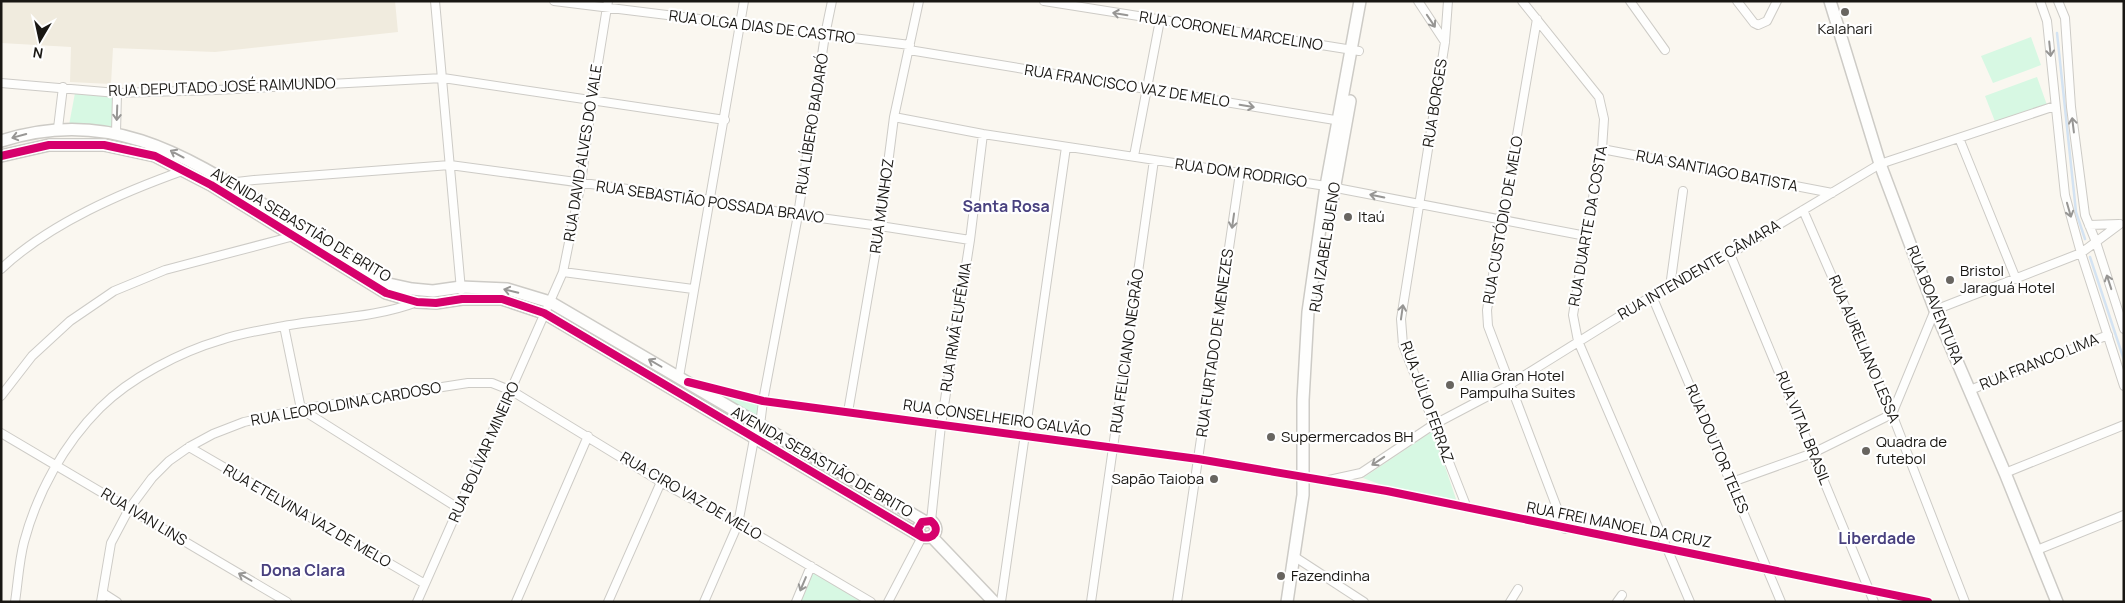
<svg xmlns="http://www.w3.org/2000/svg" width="2125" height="603" font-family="Manrope,sans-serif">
	<rect width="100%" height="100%" fill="#faf7f0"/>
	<path fill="#f0ebde" d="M1,1H395L398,32L215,52L113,48L111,84L70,82L71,47L1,43Z"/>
	<path fill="#d7f8e3" d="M2031,37L2041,65L1993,83L1981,56Z
		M2037,77L2047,105L1996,124L1985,96Z
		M75,93L115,94L113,130L69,125Z
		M702,387L760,399L758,421Z
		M1433,431L1457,502L1392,489L1363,478Z
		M812,572L863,602H799Z"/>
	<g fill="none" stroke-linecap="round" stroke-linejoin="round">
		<path stroke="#d4e3f2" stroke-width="2.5" d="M2057,33L2076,212L2085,239
			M2090,257L2124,360"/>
		<g stroke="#cdcbc6" stroke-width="10">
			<path id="street" d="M435,1L461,290
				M554,1L910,45
				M1044,1L1359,51
				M1418,1L1445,42
				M1448,1L1445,42L1401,319L1403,345L1467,508
				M1522,1L1599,97L1604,119L1602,149L1586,236L1573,315L1578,341L1690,602
				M1630,1L1665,50
				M1737,1L1754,23L1758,25L1767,21L1777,1
				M2040,1L2047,21L2065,195L2081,253L2124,386
				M2058,1L2065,18L2071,107L2085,215L2096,242L2124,329
				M1537,19L1487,310L1488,326L1565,529
				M909,50L1341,121
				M1,83L117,93L216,90L443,78L725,120
				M894,117L983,134L1326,186L1586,236
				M58,128L63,87
				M116,133L117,93
				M1959,138L2016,279
				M1602,149L1832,193
				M1134,156L1160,20
				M228,183L254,180L450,165L709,200L798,215L880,226L970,240
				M1803,210L1892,414L1965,602
				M2089,225L2119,224
				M1730,254L1874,602
				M1,269C50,223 123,192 185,170
				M563,272L693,289
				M1670,287L1683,191
				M1652,296L1781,602
				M284,326L301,409L458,508
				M679,377L744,1
				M697,385L763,401L1198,459L1387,491L1928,602
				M1970,390L2108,335
				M1,396L32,356L70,321L114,291L165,270L294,236
				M848,412L880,226L894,117L919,1
				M1,433L287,602
				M754,439L758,438L761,430L760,425L763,401L798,215L825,35L832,1
				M189,447L425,584
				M2005,473L2124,425
				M1329,480L1361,473L1433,425L1509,385L1652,296L1730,254L1880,164L2055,106
				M1732,482L1813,453L1892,414L1935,310L2081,253L2120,224
				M931,521L941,425L970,240L983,134
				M2037,550L2124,515
				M1295,557L1364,602
				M103,593L117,602
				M15,602C18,582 19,561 24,542C37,493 64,444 100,408C130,378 180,352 221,340C241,333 263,330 284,326C328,318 375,318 417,302
				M101,602L111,543L129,509L152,478L169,461L189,447L213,434L244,422L301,409L468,383H492L512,391L661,482L756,534L871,602
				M417,602L563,272L581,183L592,100L608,1
				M516,602L588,436
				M608,602L661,482
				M704,602L738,524L754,439L752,435L754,429L760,425
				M796,602L811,566
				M888,602L922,537
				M1001,602L1066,147
				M1091,602L1154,160
				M1177,602L1240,173
				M1510,602L1518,589
				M1617,602L1622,595"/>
		</g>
		<g stroke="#cdcbc6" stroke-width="14">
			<path id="secondary" d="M1830,1L1880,164L1935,310L2005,473L2057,602
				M1,141C105,107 182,152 267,207C307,233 348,259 389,284L412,289L433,291L461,287L507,289L550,302L924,521
				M1,156L49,145H104L155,156L211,185L386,293L417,302L436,303L462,299H502L544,313L922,537C934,540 941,529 931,521L922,522L918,529L920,535
				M1329,218L1350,101
				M932,537L994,602
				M1287,602L1303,495V400L1308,312L1326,186L1360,1"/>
		</g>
		<use href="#street" stroke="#fefefd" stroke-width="8"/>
		<use href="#secondary" stroke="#fefefd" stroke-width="11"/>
		<g stroke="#fff" stroke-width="11">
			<path id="cycleway" d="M1,156L49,145H104L155,156L211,185L386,293L417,302L436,303L462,299H502L544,313L922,537C934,540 941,529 931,521L922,522L918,529L920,535
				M688,382L763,401L1198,459L1387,491L1928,602"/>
		</g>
		<use href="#cycleway" stroke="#d6006c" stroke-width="8"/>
	</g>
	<defs><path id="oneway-shaft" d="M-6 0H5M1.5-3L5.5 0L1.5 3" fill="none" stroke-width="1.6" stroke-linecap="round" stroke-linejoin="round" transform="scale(1.25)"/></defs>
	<g stroke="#979694">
		<use href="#oneway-shaft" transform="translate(1120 14) rotate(-171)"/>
		<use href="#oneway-shaft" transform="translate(1431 21) rotate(56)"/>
		<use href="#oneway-shaft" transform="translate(2050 49) rotate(84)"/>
		<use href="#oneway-shaft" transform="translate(1247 106) rotate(9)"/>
		<use href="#oneway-shaft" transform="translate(117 113) rotate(92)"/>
		<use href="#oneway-shaft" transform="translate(2073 125) rotate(-97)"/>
		<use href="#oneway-shaft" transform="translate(19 136) rotate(165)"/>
		<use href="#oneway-shaft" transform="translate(177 154) rotate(-152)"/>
		<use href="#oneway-shaft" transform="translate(1377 196) rotate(-168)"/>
		<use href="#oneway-shaft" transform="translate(2069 210) rotate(74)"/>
		<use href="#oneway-shaft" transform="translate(1233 221) rotate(98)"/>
		<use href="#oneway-shaft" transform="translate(2109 282) rotate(-108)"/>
		<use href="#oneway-shaft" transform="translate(511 291) rotate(-166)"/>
		<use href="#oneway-shaft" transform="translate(1402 312) rotate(-82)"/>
		<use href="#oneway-shaft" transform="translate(655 363) rotate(-150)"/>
		<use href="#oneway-shaft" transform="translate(1378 461) rotate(146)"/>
		<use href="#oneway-shaft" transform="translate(245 577) rotate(-150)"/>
		<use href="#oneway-shaft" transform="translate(803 584) rotate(113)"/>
	</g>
	<g fill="#686560" stroke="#fff" stroke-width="2">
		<circle cx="1845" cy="12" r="5"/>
		<circle cx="1348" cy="217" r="5"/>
		<circle cx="1950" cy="280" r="5"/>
		<circle cx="1450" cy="385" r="5"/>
		<circle cx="1271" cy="437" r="5"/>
		<circle cx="1866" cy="451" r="5"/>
		<circle cx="1214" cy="479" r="5"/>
		<circle cx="1281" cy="576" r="5"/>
	</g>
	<g text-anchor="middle" stroke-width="4.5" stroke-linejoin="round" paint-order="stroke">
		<g font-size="15" fill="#191713" stroke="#fff">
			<text transform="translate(762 27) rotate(7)" y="5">RUA OLGA DIAS DE CASTRO</text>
			<text transform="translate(1231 31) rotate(9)" y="5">RUA CORONEL MARCELINO</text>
			<text transform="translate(1127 86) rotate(9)" y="5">RUA FRANCISCO VAZ DE MELO</text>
			<text transform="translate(222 87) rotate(-2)" y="5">RUA DEPUTADO JOSÉ RAIMUNDO</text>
			<text transform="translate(1435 103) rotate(-81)" y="5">RUA BORGES</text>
			<text transform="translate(812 124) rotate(-81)" y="5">RUA LÍBERO BADARÓ</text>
			<text transform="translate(583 153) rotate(-81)" y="5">RUA DAVID ALVES DO VALE</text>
			<text transform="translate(1717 171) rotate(11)" y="5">RUA SANTIAGO BATISTA</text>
			<text transform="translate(1241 173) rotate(8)" y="5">RUA DOM RODRIGO</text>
			<text transform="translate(710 202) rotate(8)" y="5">RUA SEBASTIÃO POSSADA BRAVO</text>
			<text transform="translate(882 206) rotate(-82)" y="5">RUA MUNHOZ</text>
			<text transform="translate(1503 220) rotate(-80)" y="5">RUA CUSTÓDIO DE MELO</text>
			<text transform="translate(301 225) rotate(31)" y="5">AVENIDA SEBASTIÃO DE BRITO</text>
			<text transform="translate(1588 226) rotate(-80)" y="5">RUA DUARTE DA COSTA</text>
			<text transform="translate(1325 247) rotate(-81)" y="5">RUA IZABEL BUENO</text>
			<text transform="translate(1699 270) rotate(-30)" y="5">RUA INTENDENTE CÂMARA</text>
			<text transform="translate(1935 305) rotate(68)" y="5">RUA BOAVENTURA</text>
			<text transform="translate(956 327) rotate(-81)" y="5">RUA IRMÃ EUFÊMIA</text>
			<text transform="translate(1215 343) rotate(-82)" y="5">RUA FURTADO DE MENEZES</text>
			<text transform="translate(1864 349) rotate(67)" y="5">RUA AURELIANO LESSA</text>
			<text transform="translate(1127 351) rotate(-82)" y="5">RUA FELICIANO NEGRÃO</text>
			<text transform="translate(2039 362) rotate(-22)" y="5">RUA FRANCO LIMA</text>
			<text transform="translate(1427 402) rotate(70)" y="5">RUA JÚLIO FERRAZ</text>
			<text transform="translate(346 404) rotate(-10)" y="5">RUA LEOPOLDINA CARDOSO</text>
			<text transform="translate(997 418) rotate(8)" y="5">RUA CONSELHEIRO GALVÃO</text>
			<text transform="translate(1803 428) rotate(68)" y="5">RUA VITAL BRASIL</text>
			<text transform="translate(1717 449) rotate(67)" y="5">RUA DOUTOR TELES</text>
			<text transform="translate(484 452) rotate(-66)" y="5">RUA BOLÍVAR MINEIRO</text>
			<text transform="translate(822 462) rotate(30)" y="5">AVENIDA SEBASTIÃO DE BRITO</text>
			<text transform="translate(691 496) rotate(30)" y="5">RUA CIRO VAZ DE MELO</text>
			<text transform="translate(307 516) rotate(30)" y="5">RUA ETELVINA VAZ DE MELO</text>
			<text transform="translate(144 517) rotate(31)" y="5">RUA IVAN LINS</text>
			<text transform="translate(1619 525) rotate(11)" y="5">RUA FREI MANOEL DA CRUZ</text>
		</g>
		<g font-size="15" fill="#191713" stroke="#fff" text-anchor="start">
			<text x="1845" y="34" text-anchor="middle">Kalahari</text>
			<text x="1358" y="222">Itaú</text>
			<text x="1960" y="276">Bristol<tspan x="1960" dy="17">Jaraguá Hotel</tspan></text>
			<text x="1460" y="381">Allia Gran Hotel<tspan x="1460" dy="17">Pampulha Suites</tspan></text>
			<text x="1281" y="442">Supermercados BH</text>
			<text x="1876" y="447">Quadra de<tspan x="1876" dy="17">futebol</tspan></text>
			<text x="1204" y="484" text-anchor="end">Sapão Taioba</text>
			<text x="1291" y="581">Fazendinha</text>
		</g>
		<g font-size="16" font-weight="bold" fill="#49417f" stroke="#fff">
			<text x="1006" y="212">Santa Rosa</text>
			<text x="1877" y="544">Liberdade</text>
			<text x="303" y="576">Dona Clara</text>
		</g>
	</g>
	<rect width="2125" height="603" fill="none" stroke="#191713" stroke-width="5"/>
	<g transform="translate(40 40) rotate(189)" stroke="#ffffff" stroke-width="4" paint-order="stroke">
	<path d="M0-4L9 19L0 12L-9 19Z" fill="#191713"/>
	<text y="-8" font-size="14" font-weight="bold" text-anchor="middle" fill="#191713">N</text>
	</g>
</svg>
